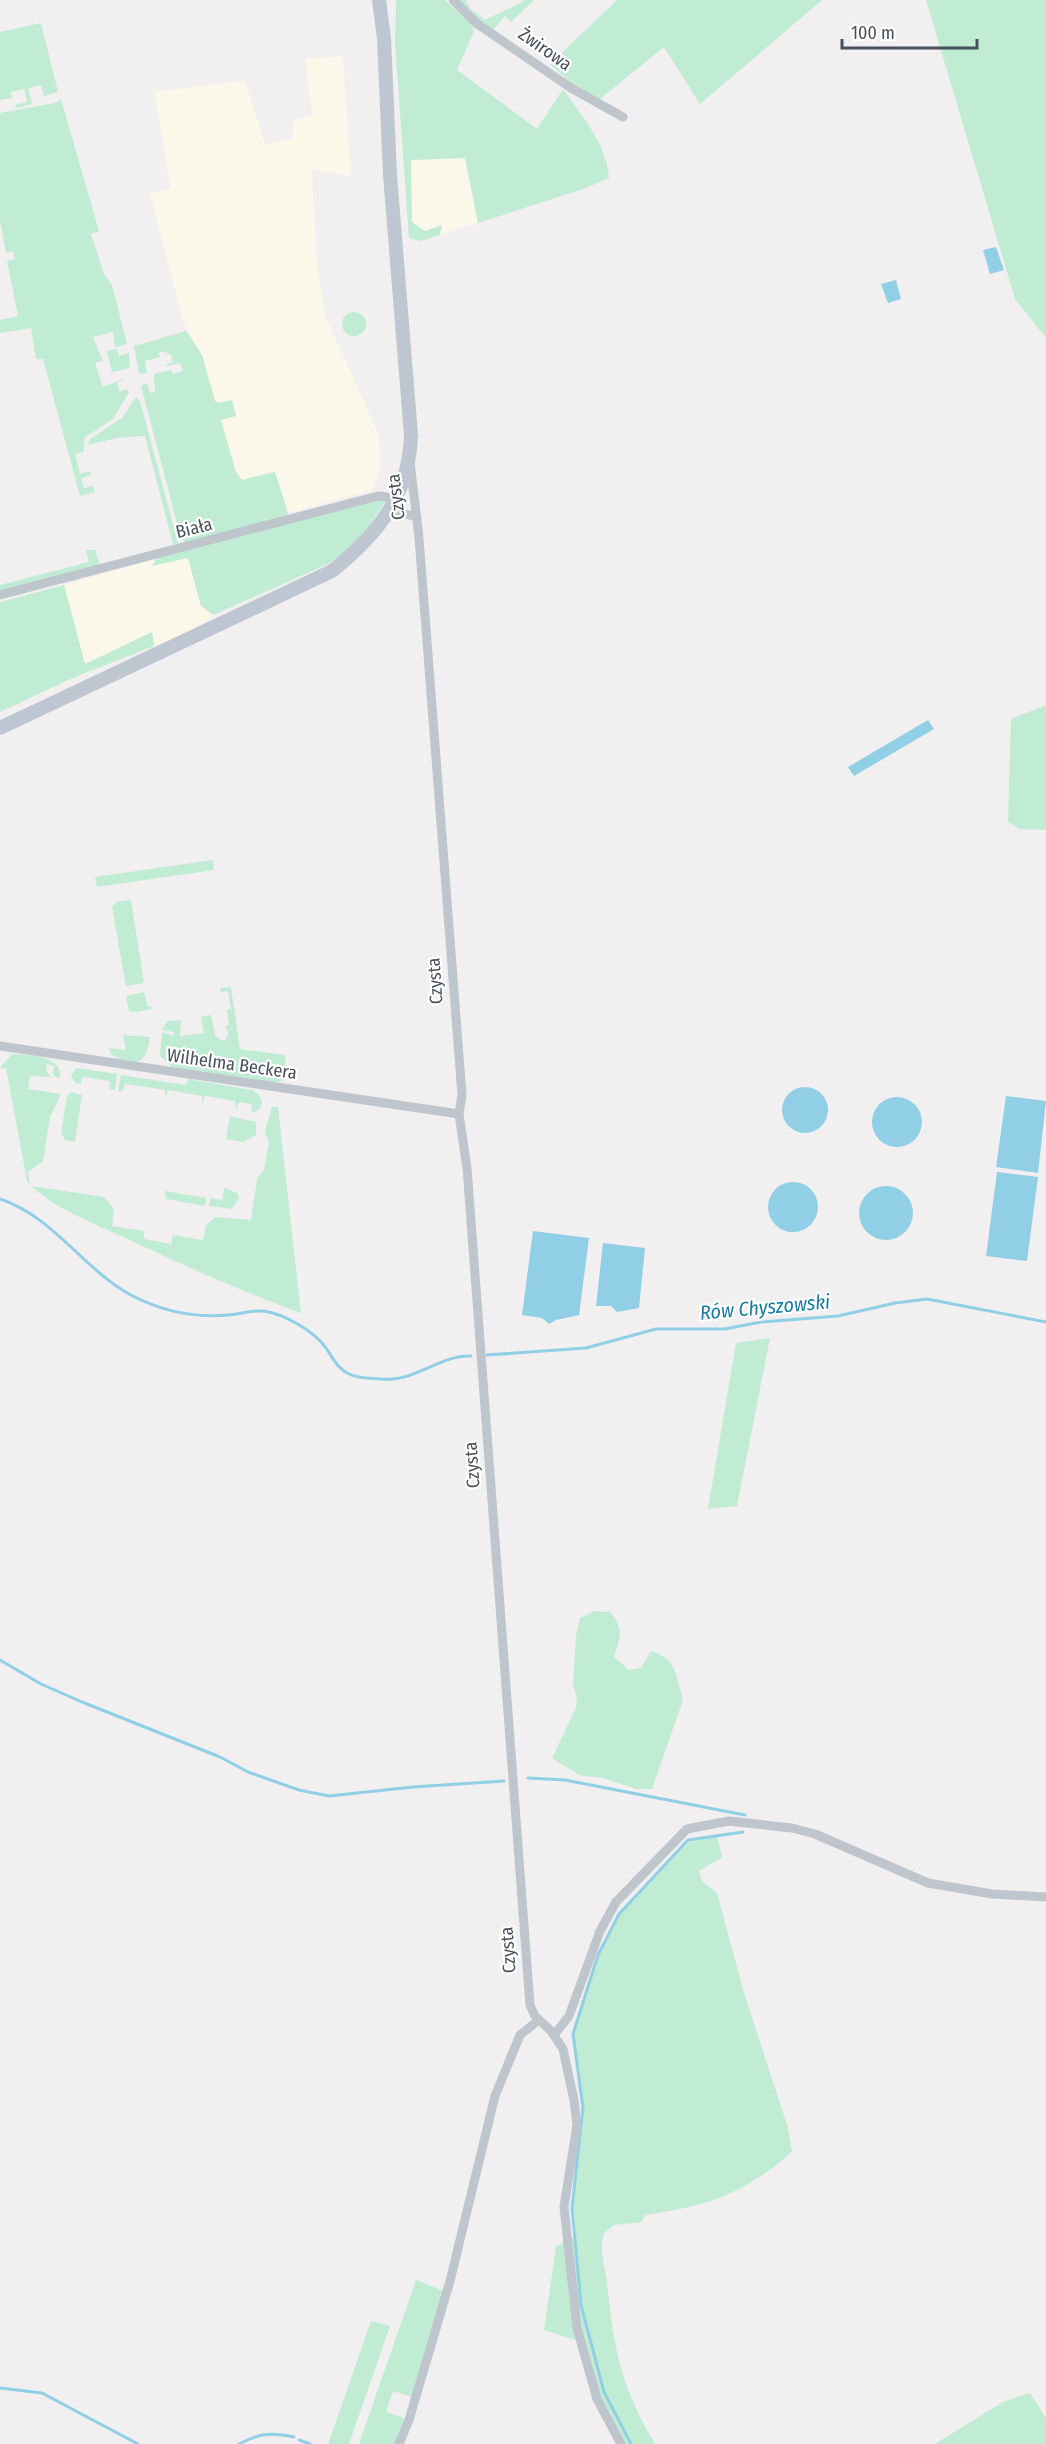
<svg xmlns="http://www.w3.org/2000/svg" width="1046" height="2444" font-family="'Fira Sans Condensed',sans-serif">
	<rect width="100%" height="100%" fill="#f1efef"/>
	<path fill="#fbf7e9" d="M343,56L351,176L312,170L317,265L326,317L378,433L381,467L373,490L288,513L274,471L242,480L236,472L202,355L183,322L150,193L171,189L154,92L245,80L265,144L292,139L294,119L312,116L305,59Z
		M465,158L478,223L440,235L442,226L424,231L412,222L410,160Z
		M188,558L201,606L213,615L186,634L154,646L152,632L85,664L64,585L155,559Z"/>
	<path fill="#c0ecd4" d="M396,0H445L471,24L474,31L457,70L537,129L563,89C582,117 606,142 609,178L586,188L478,223L465,158L411,160L412,222L425,231L442,225L440,235L420,241L409,238L395,43Z
		M457,0H466L470,8L485,20L526,0H534L511,22L505,16L494,29L477,19Z
		M617,0H822L700,104L664,47L600,99L571,83L550,64Z
		M926,0H1046V338L1015,299Z
		M41,23L58,92L44,96L41,85L28,88L32,104L16,108L15,105L27,102L24,89L11,92L12,98L0,100V32Z
		M61,99L99,231L91,234L104,274L112,285L127,344L115,347L113,332L93,337L103,361L95,363L103,387L126,378L117,383L119,391L127,389L129,392L113,419L84,438V452L75,454L80,474L90,471L91,475L81,478L84,488L93,486L95,492L80,496L43,359H36L31,328L0,333V320L18,316L7,261L15,259L13,251L6,253L0,220V113L55,103Z
		M342 324a12 12 0 1 1 24 0a12 12 0 1 1-24 0Z
		M186,331L202,355L215,401L220,403L232,400L236,416L221,420L236,472L242,480L275,472L288,513L287,519L186,543L181,538L141,386L147,383L150,393L155,392L154,374L171,370L173,374L183,371L180,363L167,366V364L172,362L171,355L163,351L159,353L160,357L145,361L147,373L139,374L134,346Z
		M117,349L119,356L129,353L130,368L112,372L107,351Z
		M136,397L140,401L178,543L173,544L145,436L117,438L88,445L90,439L122,418Z
		M384,499L385,502L370,525L351,547L328,564L213,615L201,606L188,558L152,566L158,556L356,504Z
		M86,550H95L100,566L0,592V585L89,562Z
		M64,585L85,664L152,632L154,646L77,676L0,712V602Z
		M1046,705V830L1020,829L1008,822L1011,719Z
		M213,860L214,870L97,887L95,877Z
		M131,900L144,983L126,986L112,907L116,902Z
		M231,987L240,1049L285,1055L287,1074L281,1081L275,1083L172,1067L160,1056L162,1032L174,1036V1032L162,1030L167,1021L181,1020L180,1036L204,1033L201,1017L211,1015L215,1035L221,1040H225L229,1034L225,1026L229,1025L227,1010L231,1009L228,991L221,992L220,988Z
		M144,992L148,1007H153L152,1009L135,1012L129,1011L126,996Z
		M123,1035L150,1037C147,1063 136,1069 112,1055L108,1048L126,1050Z
		M12,1054C29,1055 63,1055 60,1078L56,1077L52,1073L55,1066L47,1064L46,1071L52,1077L30,1076L28,1089L61,1094L50,1117L43,1161L28,1172L30,1185L27,1181L6,1068H0Z
		M76,1068L117,1074L115,1090H109L110,1081L82,1077L81,1084L75,1083L71,1076Z
		M121,1075L186,1085L188,1079L252,1090L259,1095L262,1103L259,1110L254,1112L251,1111L252,1104L239,1102L236,1109L235,1101L205,1096L202,1104V1096L168,1090L165,1098V1090L125,1084L123,1091H118Z
		M71,1092L82,1095L75,1142L65,1140L61,1132L67,1096Z
		M272,1107H278L301,1313C241,1291 182,1265 123,1237C93,1223 56,1209 31,1186L104,1197L114,1209L112,1226L144,1231V1239L171,1244L173,1235L203,1240L206,1225L215,1217L251,1220L257,1179L264,1169L269,1142L265,1131Z
		M230,1116L256,1122V1135L243,1142L226,1139Z
		M224,1188L237,1193L239,1198L232,1209L209,1206L210,1198L222,1200Z
		M165,1191L206,1198L205,1206L166,1199Z
		M770,1338L737,1506L708,1509L736,1343Z
		M595,1611L610,1612C625,1630 620,1636 614,1657L629,1670L641,1668L651,1651C677,1658 676,1676 683,1700L652,1789H636L603,1778L579,1775L552,1758L576,1708L577,1696L573,1685L576,1636L580,1618Z
		M717,1835L722,1857L699,1871L702,1881L717,1893L744,1993L788,2128L792,2152C740,2196 711,2205 645,2215L642,2222L614,2225L604,2233C599,2250 605,2266 607,2283C614,2349 620,2385 655,2444H622L604,2412L578,2331L575,2340L544,2330L556,2246L576,2237L573,2196L584,2111L573,2037L598,1957L618,1915L636,1895L690,1841Z
		M416,2280L446,2292L415,2398L393,2391L386,2412L409,2420L399,2444H359Z
		M371,2321L390,2326L349,2444H328Z
		M1030,2393L1046,2418V2444H935L1003,2402Z"/>
	<path fill="#90cfe6" d="M996,247L1004,270L990,274L983,250Z
		M896,280L901,299L888,303L881,284Z
		M928,720L934,729L854,776L848,767Z
		M782 1110a23 23 0 1 1 46 0a23 23 0 1 1-46 0Z
		M1006,1096L1046,1101L1038,1173L996,1167Z
		M872 1122a25 25 0 1 1 50 0a25 25 0 1 1-50 0Z
		M997,1172L1038,1177L1027,1261L986,1256Z
		M768 1207a25 25 0 1 1 50 0a25 25 0 1 1-50 0Z
		M859 1213a27 27 0 1 1 54 0a27 27 0 1 1-54 0Z
		M533,1231L589,1238L579,1315L556,1320L549,1324L542,1318L522,1315Z
		M603,1243L645,1248L639,1308L617,1312L611,1306H596Z"/>
	<g fill="none" stroke-linecap="round" stroke-linejoin="round">
		<path stroke="#90cfe6" stroke-width="3" d="M0,1199C54,1217 83,1269 131,1295C161,1311 194,1318 228,1315C239,1314 253,1310 264,1311C284,1314 314,1331 326,1348C333,1358 337,1368 349,1374C358,1379 371,1378 381,1379C414,1383 439,1355 471,1356
			M487,1355L586,1348L656,1329H725L761,1322L838,1316L895,1303L927,1299L1046,1322
			M0,1660L41,1684L82,1702L220,1757L248,1772L299,1790L329,1796L413,1787L504,1781
			M528,1778L565,1780L745,1815
			M0,2388L42,2393L138,2444
			M299,2440L310,2444
			M239,2444C260,2433 272,2432 294,2437
			M631,2444L604,2392L581,2305L572,2208L583,2108L573,2034L598,1955L619,1914L688,1840L743,1832"/>
		<path stroke="#bec5cd" stroke-width="9" d="M453,0L476,23L571,88L623,117
			M410,462L419,538L462,1095L459,1114L467,1168L530,2005L535,2016L551,2031L563,2049L574,2100L577,2125L564,2207L577,2328L597,2399L621,2444
			M389,510L417,517
			M0,595L378,496L396,498
			M0,1046L459,1114
			M554,2035L569,2016L600,1931L616,1902L687,1829L729,1821L792,1828L815,1834L928,1883L992,1894L1046,1897
			M399,2444L409,2420L450,2281L495,2096L520,2035L539,2020"/>
		<path stroke="#bec6d1" stroke-width="14" d="M0,728L332,571C378,534 409,496 411,435L390,175L384,38L379,0"/>
	</g>
	<g text-anchor="middle" stroke-width="4.5" stroke-linejoin="round" paint-order="stroke">
		<g font-size="18" fill="#48515b" stroke="#fff">
			<text transform="translate(545 49) rotate(35)" y="6">Żwirowa</text>
			<text transform="translate(396 497) rotate(-97)" y="6">Czysta</text>
			<text transform="translate(194 528) rotate(-14)" y="6">Biała</text>
			<text transform="translate(435 981) rotate(-94)" y="6">Czysta</text>
			<text transform="translate(232 1064) rotate(8)" y="6">Wilhelma Beckera</text>
			<text transform="translate(472 1465) rotate(-94)" y="6">Czysta</text>
			<text transform="translate(508 1950) rotate(-94)" y="6">Czysta</text>
		</g>
		<g font-size="20" font-style="italic" fill="#157ba1" stroke="#fff">
			<text transform="translate(765 1307) rotate(-5)" y="7">Rów Chyszowski</text>
		</g>
	</g>
	<path d="M842 39v9h135v-9" fill="none" stroke="#48515b" stroke-width="3"/>
	<text x="851" y="39" font-size="18" fill="#48515b" stroke="#ffffff" stroke-width="4.5" paint-order="stroke">100 m</text>
</svg>
